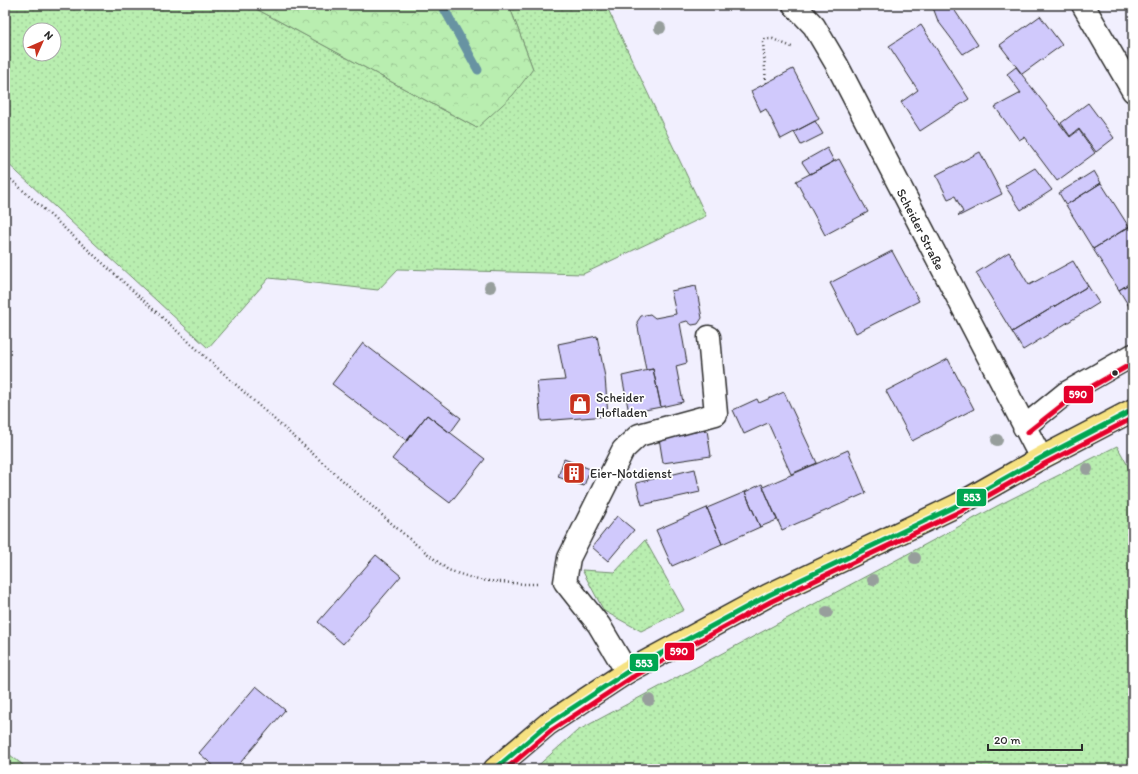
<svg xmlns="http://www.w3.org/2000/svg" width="1138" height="774" font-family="Itim,sans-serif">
	<defs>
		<pattern id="grass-dots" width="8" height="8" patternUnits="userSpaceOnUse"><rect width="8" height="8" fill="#b9eeb0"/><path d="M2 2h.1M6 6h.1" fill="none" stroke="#9fcc98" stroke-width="1.8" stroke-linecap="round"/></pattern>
		<pattern id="forest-crowns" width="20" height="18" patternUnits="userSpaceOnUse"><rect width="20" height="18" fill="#b9eeb0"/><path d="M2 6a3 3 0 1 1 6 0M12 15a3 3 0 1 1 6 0" fill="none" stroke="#9fcc98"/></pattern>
	</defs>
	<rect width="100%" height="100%" fill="#f1effe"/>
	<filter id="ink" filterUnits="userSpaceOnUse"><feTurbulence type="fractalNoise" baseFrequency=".025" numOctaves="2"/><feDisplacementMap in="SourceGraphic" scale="8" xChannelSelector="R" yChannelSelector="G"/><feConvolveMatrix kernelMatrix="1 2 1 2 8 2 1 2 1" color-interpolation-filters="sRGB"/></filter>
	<g filter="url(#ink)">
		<path fill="url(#grass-dots)" stroke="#728c6e" fill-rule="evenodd" d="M5,5H249L477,128L533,69L509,5H606L706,216L583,274L398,269L378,290L269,278L208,348L5,161ZM30,30H54V54H30Z
			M1117,446L1133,475V769H534L577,731L999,505Z
			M645,540L684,610L641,631L604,611L582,570L615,572Z
			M5,751L28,769H5Z"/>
		<path fill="url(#forest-crowns)" stroke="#728c6e" d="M249,5H509L533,69L513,95L477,128Z"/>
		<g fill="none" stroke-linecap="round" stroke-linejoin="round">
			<path stroke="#6893a2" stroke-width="9" d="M442,5L478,70"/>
		</g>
		<path fill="#d0c9fc" stroke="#2b2b2b" d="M932,5H951L978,45L963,54L938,21Z
			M1040,16L1062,45L1022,74L1000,45Z
			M921,25L969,99L920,131L901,102L918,90L889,46Z
			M1016,67L1070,137L1079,130L1095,153L1057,181L1024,137L1019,140L995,107L1021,93L1007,74Z
			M793,69L819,119L781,139L766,109L761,112L751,91Z
			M1088,103L1114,138L1096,152L1079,129L1070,136L1061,123Z
			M815,121L823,134L801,145L794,132Z
			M827,148L834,161L810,174L802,162Z
			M980,152L1002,194L959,216L958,215L963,212L955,196L948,199L936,175Z
			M839,159L868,212L825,235L796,181Z
			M1035,168L1052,190L1021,210L1005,186Z
			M1094,171L1101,183L1066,205L1059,193Z
			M1101,183L1129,227L1093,249L1066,205Z
			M1133,224V281L1119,290L1093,249Z
			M892,251L919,301L856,333L830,283Z
			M1009,252L1029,285L1073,261L1088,286L1012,332L976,273Z
			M1133,282V306L1130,308L1119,290Z
			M696,286L702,318L698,324L692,325L687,321L680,323L687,363L676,366L683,402L661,407L653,369L646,370L637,322L641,316L650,314L655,318L676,314L671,291Z
			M1088,286L1099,303L1023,350L1012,332Z
			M597,336L605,377L608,416L541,421L537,382L565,380L558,344Z
			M363,343L461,418L450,433L427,415L407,441L332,384Z
			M948,359L974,409L912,441L886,391Z
			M653,369L661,407L629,413L622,376Z
			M784,392L817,463L791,474L768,423L744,434L733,410L757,399L759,403Z
			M427,415L485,459L450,503L392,459Z
			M707,430L711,456L663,463L659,438Z
			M848,450L866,493L782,530L763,487Z
			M564,459L590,469L584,486L558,477Z
			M695,469L700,492L642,505L636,483Z
			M762,484L777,520L760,527L745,492Z
			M745,492L760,527L722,544L707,508Z
			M707,508L722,544L672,566L656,530Z
			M617,516L634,530L608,561L592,547Z
			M376,555L401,576L343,644L318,622Z
			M256,686L285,710L235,769H217L199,753Z"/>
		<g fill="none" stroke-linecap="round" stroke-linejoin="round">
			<g stroke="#2b2b2b" stroke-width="25">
				<path id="minor" d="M794,5L814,26L837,65L1041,458
					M1083,5L1133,91
					M1024,427L1066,393L1133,355
					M627,672L599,625L565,582L569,558L623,450L639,435L716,414L709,337"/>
			</g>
			<g stroke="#2b2b2b" stroke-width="25">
				<path id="major" d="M495,769L548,724L627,672L769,595L958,505L1041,458L1133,410"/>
			</g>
			<path stroke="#2b2b2b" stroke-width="2.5" stroke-dasharray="1 3" stroke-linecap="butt" d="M766,83L763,42L765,39H773L794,48
				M5,174L256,403L359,495L413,542L448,570L478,580L525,584H539"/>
			<use href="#minor" stroke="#fff" stroke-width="22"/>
			<use href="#major" stroke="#f6e281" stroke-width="22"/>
			<g stroke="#fff" stroke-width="8">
				<path id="bus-1" d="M495,769L548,724L627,672L769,595L958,505L1041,458L1133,410"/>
			</g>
			<g stroke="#fff" stroke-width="8">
				<path id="bus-2" d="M1028,432L1070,399L1133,363
					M506,769L552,730L631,678L772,601L961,511L1044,464L1133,418"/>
			</g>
			<use href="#bus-1" stroke="#00a651" stroke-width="5"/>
			<use href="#bus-2" stroke="#e4002b" stroke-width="5"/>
		</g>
		<g fill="#979e9c">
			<circle cx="660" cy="28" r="6"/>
			<circle cx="490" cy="287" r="6"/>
			<circle cx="997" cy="440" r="6"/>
			<circle cx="1087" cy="469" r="6"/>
			<circle cx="915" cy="558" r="6"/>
			<circle cx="873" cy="580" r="6"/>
			<circle cx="827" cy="612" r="6"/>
			<circle cx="649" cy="700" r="6"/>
		</g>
	</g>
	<defs>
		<g id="shop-square" transform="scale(1.15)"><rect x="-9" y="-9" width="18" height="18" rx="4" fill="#c8321e" stroke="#fff"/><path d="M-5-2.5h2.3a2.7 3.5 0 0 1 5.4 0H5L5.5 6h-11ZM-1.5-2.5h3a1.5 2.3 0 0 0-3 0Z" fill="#fff"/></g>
		<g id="building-square" transform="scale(1.15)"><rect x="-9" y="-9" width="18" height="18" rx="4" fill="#c8321e" stroke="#fff"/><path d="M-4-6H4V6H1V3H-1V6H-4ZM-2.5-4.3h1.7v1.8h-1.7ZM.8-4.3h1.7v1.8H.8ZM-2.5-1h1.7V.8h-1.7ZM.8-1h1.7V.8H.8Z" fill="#fff"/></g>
	</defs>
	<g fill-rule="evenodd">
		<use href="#shop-square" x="580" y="404"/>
		<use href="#building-square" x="574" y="473"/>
	</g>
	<circle fill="#2b2b2b" stroke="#fff" stroke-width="1.5" cx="1115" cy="373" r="3.5"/>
	<g text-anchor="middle" stroke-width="3.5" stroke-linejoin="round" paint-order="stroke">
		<g font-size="13" fill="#2b2b2b" stroke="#fff">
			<text transform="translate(921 229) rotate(63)" y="5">Scheider Straße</text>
		</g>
		<g font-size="13" fill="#2b2b2b" stroke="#fff" text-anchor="start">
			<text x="596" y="402">Scheider<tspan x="596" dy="15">Hofladen</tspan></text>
			<text x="590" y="478">Eier-Notdienst</text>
		</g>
	</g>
	<g stroke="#fff" stroke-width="1.5">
		<rect x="1063" y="385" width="31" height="19" rx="4" fill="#e4002b"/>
		<rect x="956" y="488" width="31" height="19" rx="4" fill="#00a651"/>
		<rect x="664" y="642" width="31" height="19" rx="4" fill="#e4002b"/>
		<rect x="629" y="653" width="30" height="19" rx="4" fill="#00a651"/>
	</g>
	<g font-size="11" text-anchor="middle" font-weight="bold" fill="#fff">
		<text x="1078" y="398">590</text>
		<text x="972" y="501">553</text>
		<text x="679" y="655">590</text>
		<text x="644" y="667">553</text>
	</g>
	<rect width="1138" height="774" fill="none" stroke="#fff" stroke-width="20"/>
	<rect x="10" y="10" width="1118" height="754" fill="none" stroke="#2b2b2b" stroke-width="1.5" filter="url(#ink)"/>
	<g transform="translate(42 42) rotate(45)"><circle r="19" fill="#ffffff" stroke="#aaaaaa"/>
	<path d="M0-3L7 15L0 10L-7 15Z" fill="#c8321e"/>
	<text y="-6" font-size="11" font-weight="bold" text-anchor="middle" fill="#2b2b2b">N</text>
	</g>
	<path d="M988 744v6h94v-6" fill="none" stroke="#2b2b2b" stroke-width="2"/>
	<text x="994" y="744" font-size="12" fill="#2b2b2b" stroke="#ffffff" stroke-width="3" paint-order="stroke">20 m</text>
</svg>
